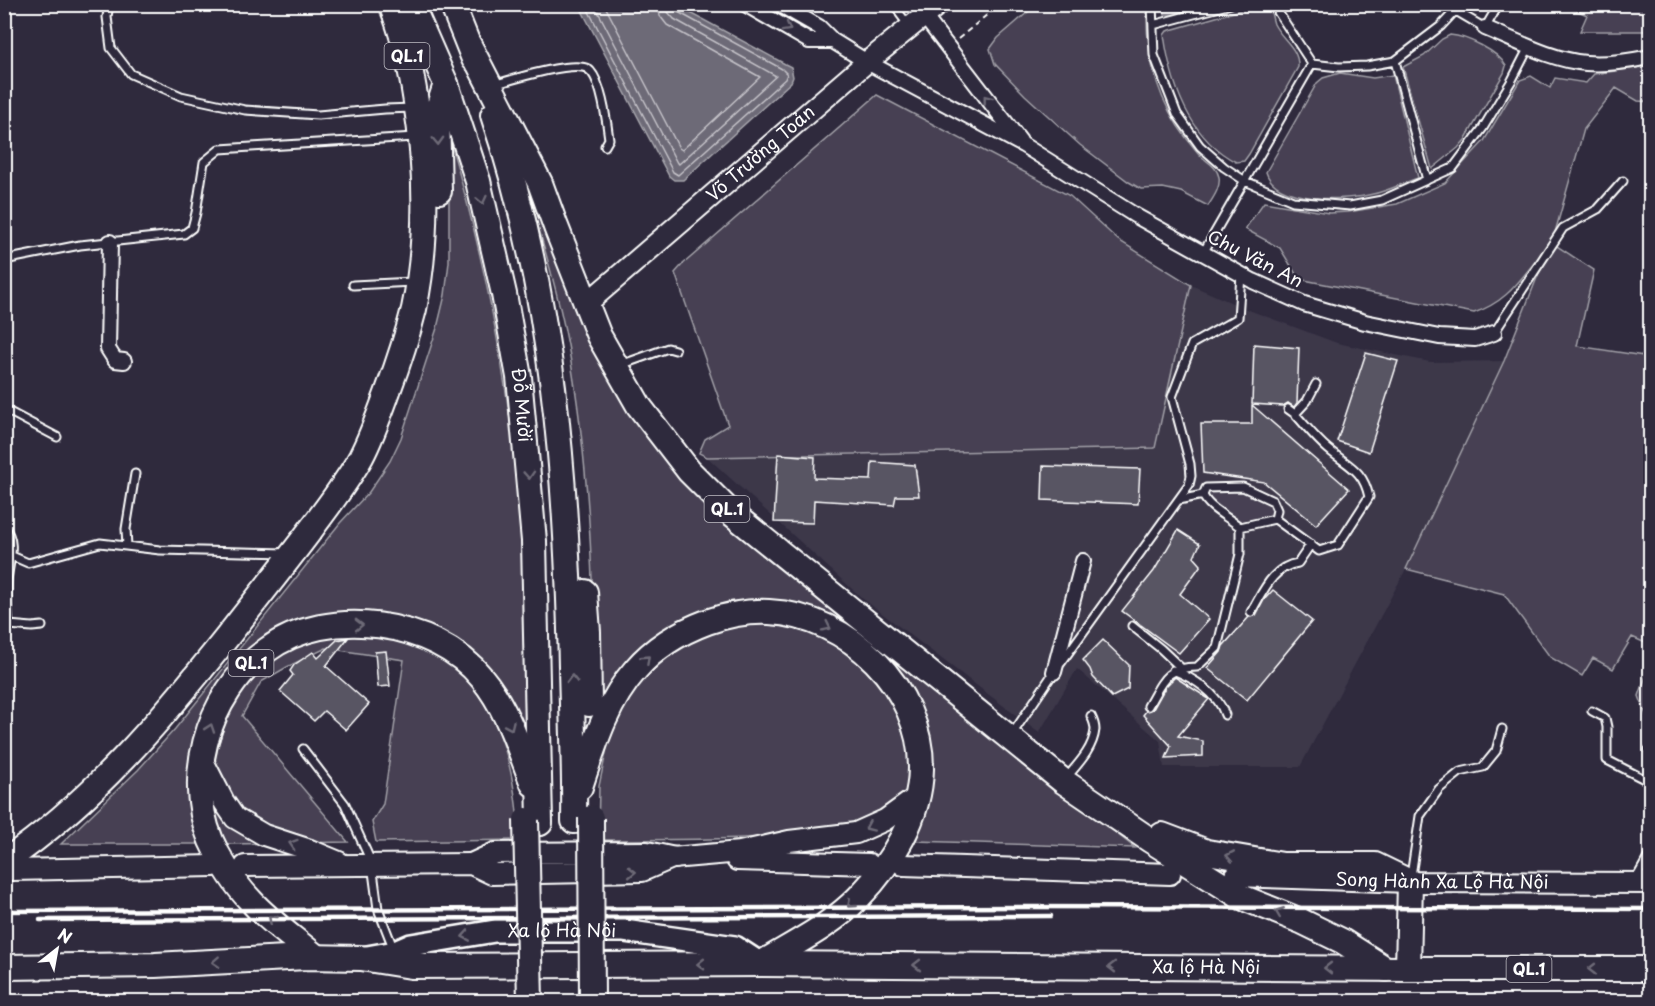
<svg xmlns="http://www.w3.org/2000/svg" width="1655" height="1006" font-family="'Playpen Sans',sans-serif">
	<rect width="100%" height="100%" fill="#2f2a3d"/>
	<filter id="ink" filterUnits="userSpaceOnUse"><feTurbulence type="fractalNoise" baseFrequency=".0167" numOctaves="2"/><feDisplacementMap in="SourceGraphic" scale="12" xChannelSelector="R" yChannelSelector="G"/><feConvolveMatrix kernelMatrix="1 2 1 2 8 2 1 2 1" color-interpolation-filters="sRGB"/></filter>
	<g filter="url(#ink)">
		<path fill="#3c3749" d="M1191,285L1246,309L1337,343L1430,362L1504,361L1406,569L1300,767H1164L1160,741L1077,669L1039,733L863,599L707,457L1155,448Z"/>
		<path fill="#464152" stroke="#a2a0a8" stroke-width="1.5" d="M1037,4L1147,5C1145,53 1157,100 1187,139C1192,145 1196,151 1202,157C1209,163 1217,167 1219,177C1221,187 1213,198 1208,206L1181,192L1163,188L1141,189L1129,182L1080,145L1025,95L995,64L990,49L998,38Z
			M1262,4L1269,5C1271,11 1272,18 1274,24C1282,40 1299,48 1298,67L1249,154L1244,161L1236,162C1189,138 1171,83 1164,35L1167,31Z
			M1163,5V4L1205,5L1173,14H1165Z
			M1565,5H1650V31H1580L1587,15Z
			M1450,35C1466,36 1498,51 1506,66L1504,73L1465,140L1458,148L1432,169L1403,67L1424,56L1442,39Z
			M1650,66V102L1638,101L1616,88L1584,129L1552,243L1594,270L1577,346L1650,357V645L1632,637L1613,669L1593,658L1582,676L1550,657L1504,594L1406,569L1504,361L1550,245C1522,273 1514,299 1474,313L1299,279L1280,248L1245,229L1264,202L1329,213L1348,212L1397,204L1445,183L1484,141L1520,80L1531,76L1550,88L1555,78L1586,83L1594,74Z
			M1340,73L1373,78L1393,75L1418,178C1403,183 1388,191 1373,194C1347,201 1276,204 1266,172L1317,83L1323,78Z
			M877,95L1070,196L1118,240L1191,285L1155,448L707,457L699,453L705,439L728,425L675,273L682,265Z
			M449,138C483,252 506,368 518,487C521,518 521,551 523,583C525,637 527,692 527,747L492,679L355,617L222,684L202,844H61L138,770L175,729L340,523L369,492L390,461L401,438L437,328L445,295L449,262Z
			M527,177L642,422L1013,752L1135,848L916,841L927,808L930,789L868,645L727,606L595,711C594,589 590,465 568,345C557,288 540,233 524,178Z
			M1206,488L1242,489L1271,502L1274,509L1273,517L1241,524L1230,515L1208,502Z
			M743,622C773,624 800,625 827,640C871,665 904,707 908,758C909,768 911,780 907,790C902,804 877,817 865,823C854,829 837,828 825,830C750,842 673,839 598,840L599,786L611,729L620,708L648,670L686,641Z
			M346,636C373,637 399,638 423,648C433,652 442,659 451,666C503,707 516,777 519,840L376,842L372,822L383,804L404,660L326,648L287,667L261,682L242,716L348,842L227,844C220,832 214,819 212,806C211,798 212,790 213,783C215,739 233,688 269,661C292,644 318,637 346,636Z
			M1650,664V725L1639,696Z"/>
		<path fill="#6d6a77" stroke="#a7a6ad" stroke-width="1.5" d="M579,5H676L785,64L791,67L793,77L791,82L683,180H674L669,176Z"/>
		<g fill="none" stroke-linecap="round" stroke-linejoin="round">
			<path stroke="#c5c3c9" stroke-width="1.5" d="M585,4L673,172L678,175L785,79L787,74L782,69L678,12L674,4
				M594,4L677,163L679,164L776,76L674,19L668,12L667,4
				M604,4L679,148L682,150L760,77L667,25L660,16L658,4"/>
		</g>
		<path fill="#595564" stroke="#fff" stroke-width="1.5" d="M1254,344L1299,348L1297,403L1294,407L1288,403L1283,406L1252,404Z
			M1366,353L1398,361L1369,452L1337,441Z
			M1252,405L1349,489L1316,525L1264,482L1203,473L1201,424H1252Z
			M778,454L815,457L814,478L871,480L872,462L915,465L919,496H896L894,505L814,500L813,523L774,522Z
			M1043,466L1140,469L1138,504L1042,500Z
			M1178,530L1200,544L1194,557L1201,565L1180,594L1209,619L1179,653L1122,611L1154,571Z
			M1273,590L1312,621L1247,700L1207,668L1221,652L1223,646L1249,617L1256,615L1264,600Z
			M348,638L326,666L369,704L346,730L324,711L314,721L280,691L293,675L290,671L294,665L313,652L318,658L337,640Z
			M1103,640L1129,665L1128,689L1112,697L1093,677L1090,669L1083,660Z
			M386,651L390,686L378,687L375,652Z
			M1175,677L1209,699L1178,736L1203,741V756L1166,758L1171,746L1143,715L1146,711L1153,709L1166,686Z"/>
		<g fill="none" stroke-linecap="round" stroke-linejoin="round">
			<g stroke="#fff" stroke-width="11">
				<path id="lane" d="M109,4L107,17L111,48L131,74L181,96L245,110L318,115L385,109L414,108
					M897,4L900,14L909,26
					M1152,4L1154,55L1177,114L1200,146L1224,167L1245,181L1293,201L1350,206L1382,200L1453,168L1483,128L1512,80L1529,47
					M1277,4L1278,12L1312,64L1339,67L1367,66L1395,61L1441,26L1455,11
					M1444,4L1485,28L1499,4
					M1153,25L1231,4
					M1395,61L1427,180
					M493,85C510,80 574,60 588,69C601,77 607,123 609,139L605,146
					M1203,253L1312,64
					M4,260L80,245L184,234L192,228L196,213L204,162L220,149L415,137
					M353,285L413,282
					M1494,333L1563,228L1598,209L1623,181
					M626,363L668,348L675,350
					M4,409L57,437
					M1288,409L1295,414
					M1179,500L1203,495
					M1275,519L1319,551L1338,545L1369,497C1363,469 1348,466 1328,449C1316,439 1306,426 1295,414L1307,401L1316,384
					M4,527C18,542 8,564 7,582C6,596 8,611 9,625L32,627L42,626
					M127,546L126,529L135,474
					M12,556L28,563L100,543L160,550L285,553
					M1251,612C1263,592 1272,567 1298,563L1311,544
					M1132,626L1161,649L1180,667
					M1061,663L1189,485L1191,476L1190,464L1172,397L1192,344L1238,318L1241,275
					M1173,670C1193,678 1218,693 1225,715
					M1148,706C1163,680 1166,667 1197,667L1217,648L1240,554V527L1275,519L1277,510L1273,501L1243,487L1206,488L1203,495C1208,508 1228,517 1240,527
					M1592,711L1605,718L1607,727V760L1650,782
					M1017,727L1054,672
					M303,749L345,804L372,864L378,909L394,950
					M1649,750L1650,751
					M1067,777C1078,764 1093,749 1095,730C1095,726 1093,720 1091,716
					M1411,876L1420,816L1439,789L1460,772L1483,767L1496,751L1502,729
					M1635,881L1650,854"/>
			</g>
			<g stroke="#fff" stroke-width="18">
				<path id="street" d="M745,4L809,41H833
					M779,4L819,27L833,41L867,62L1023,145L1136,216L1253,281L1304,304L1365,322L1439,337L1475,339L1494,333
					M924,16L1020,141
					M1485,28C1517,41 1551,60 1586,63C1607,65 1630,61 1650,57
					M110,242L108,349L115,360L124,361
					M1054,672L1083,561"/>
			</g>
			<g stroke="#fff" stroke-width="24">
				<g id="secondary">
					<path id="s1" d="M585,305L867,62L939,4"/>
					<path d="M202,759L224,802L235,818L264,835L310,850L339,862"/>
					<path d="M737,860L869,864"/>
					<path d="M471,864L495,853L647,852L675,858"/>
					<path d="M903,865L1170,874"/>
					<path d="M245,866L471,864L492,874L642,871L672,858L740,852L789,841L856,833L885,820L918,796"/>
					<path d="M12,870L214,866"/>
					<path id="s2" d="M1235,876L1410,882L1650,883"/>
				</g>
			</g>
			<g stroke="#fff" stroke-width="26">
				<g id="primary">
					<path id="s3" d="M367,957L395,952L411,945L495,931H624L735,947L761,964"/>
				</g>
			</g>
			<g stroke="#fff" stroke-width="28">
				<g id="highway">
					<path id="s4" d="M411,4L446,84L478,181L504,294L519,377L534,541L540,823"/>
					<path d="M452,4L474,59"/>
					<path d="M469,45L540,183L556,227L599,336L639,406L689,471L730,512L1063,781L1150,840L1241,897L1301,921L1342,941L1386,969"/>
					<path d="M493,115C553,294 567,479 571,667C572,718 575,770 574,821"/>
					<path d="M439,191L437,112L446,84"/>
					<path d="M585,592L588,632L589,704"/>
					<path d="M580,787C594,745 606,703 636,669C655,647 680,632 707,622C727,615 748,611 769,612C849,616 922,688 921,769C920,817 892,863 859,897C832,925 795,943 762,963"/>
					<path d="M1162,835L1207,852L1283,865H1375L1410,882L1408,969"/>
					<path d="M4,862C92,802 163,718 228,636C256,600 285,564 312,528C329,505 347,482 361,457C372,436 380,413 388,391C398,364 407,337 414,309C428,243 427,169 416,102C411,69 404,36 391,4"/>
					<path d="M316,957C295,939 270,922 251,901C238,888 226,869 217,853C180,785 206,694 267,650C327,605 435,620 482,678C507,708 519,748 533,784"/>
					<path id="s5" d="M4,967L155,965L306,957L361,958L411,966L761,964L1408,969H1650"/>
				</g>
			</g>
			<path stroke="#fff" stroke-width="2" stroke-dasharray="6 4.5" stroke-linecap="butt" d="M958,39L1000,4"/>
			<use href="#lane" stroke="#2f2a3d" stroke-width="7"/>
			<use href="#street" stroke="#2f2a3d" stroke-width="14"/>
			<use href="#secondary" stroke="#2f2a3d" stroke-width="20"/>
			<use href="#primary" stroke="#2f2a3d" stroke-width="21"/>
			<use href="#highway" stroke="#2f2a3d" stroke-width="24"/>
			<path stroke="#fff" stroke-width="4.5" d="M4,911L1032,907L1650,909
				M40,920L1051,916"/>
			<g stroke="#fff" stroke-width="28" stroke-linecap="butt">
				<path id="highway-bridge" d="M591,818L592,1002
					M526,820L530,1002"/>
			</g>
			<use href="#highway-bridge" stroke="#2f2a3d" stroke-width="24"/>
		</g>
		<defs><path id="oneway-chevron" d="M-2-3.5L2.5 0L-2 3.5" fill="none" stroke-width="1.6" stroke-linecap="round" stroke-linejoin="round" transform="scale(1.5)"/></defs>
		<g stroke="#6d6a77">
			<use href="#oneway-chevron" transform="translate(787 28) rotate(29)"/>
			<use href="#oneway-chevron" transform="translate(987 99) rotate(-128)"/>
			<use href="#oneway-chevron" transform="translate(438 141) rotate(88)"/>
			<use href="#oneway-chevron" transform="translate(482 200) rotate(77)"/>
			<use href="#oneway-chevron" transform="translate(529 475) rotate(86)"/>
			<use href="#oneway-chevron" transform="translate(359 625) rotate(-1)"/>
			<use href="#oneway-chevron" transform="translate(827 627) rotate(26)"/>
			<use href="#oneway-chevron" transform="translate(646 659) rotate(-43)"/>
			<use href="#oneway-chevron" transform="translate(572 679) rotate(-91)"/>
			<use href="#oneway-chevron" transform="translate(510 726) rotate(66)"/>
			<use href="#oneway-chevron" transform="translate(210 728) rotate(-71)"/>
			<use href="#oneway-chevron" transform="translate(869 827) rotate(156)"/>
			<use href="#oneway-chevron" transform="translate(293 844) rotate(-162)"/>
			<use href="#oneway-chevron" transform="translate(1230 856) rotate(-170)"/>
			<use href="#oneway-chevron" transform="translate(632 872) rotate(-1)"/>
			<use href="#oneway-chevron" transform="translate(851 904) rotate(139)"/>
			<use href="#oneway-chevron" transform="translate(1279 912) rotate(-158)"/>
			<use href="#oneway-chevron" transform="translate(272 919) rotate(-139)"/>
			<use href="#oneway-chevron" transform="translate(466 936) rotate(170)"/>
			<use href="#oneway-chevron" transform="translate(216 962) rotate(177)"/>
			<use href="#oneway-chevron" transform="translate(701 964) rotate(179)"/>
			<use href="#oneway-chevron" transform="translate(917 965) rotate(-180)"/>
			<use href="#oneway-chevron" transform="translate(1112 967) rotate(-180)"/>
			<use href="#oneway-chevron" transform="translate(1328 968) rotate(-180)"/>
			<use href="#oneway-chevron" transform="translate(1592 969) rotate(180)"/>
		</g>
	</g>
	<g text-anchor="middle" stroke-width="4.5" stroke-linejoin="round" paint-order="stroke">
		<g fill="#2f2a3d" stroke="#c1bfc5" stroke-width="1.5">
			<rect x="384.5" y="43" width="45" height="26" rx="4.5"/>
			<rect x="704.5" y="496" width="45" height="26" rx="4.5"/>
			<rect x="228.5" y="650" width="45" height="26" rx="4.5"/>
			<rect x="1506.5" y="956" width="45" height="26" rx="4.5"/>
		</g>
		<g font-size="16" font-weight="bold" fill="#fff">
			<text x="407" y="62">QL.1</text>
			<text x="727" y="515">QL.1</text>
			<text x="251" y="669">QL.1</text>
			<text x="1529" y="975">QL.1</text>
		</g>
		<g font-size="18" fill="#fff" stroke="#2f2a3d">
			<text dy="6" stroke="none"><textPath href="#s1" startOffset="232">Võ Trường Toản</textPath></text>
			<text transform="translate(1255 259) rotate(27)" y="6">Chu Văn An</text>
			<text dy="6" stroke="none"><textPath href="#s4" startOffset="418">Đỗ Mười</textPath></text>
			<text dy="6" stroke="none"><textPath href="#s2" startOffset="207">Song Hành Xa Lộ Hà Nội</textPath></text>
			<text dy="6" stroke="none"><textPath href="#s3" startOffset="198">Xa lộ Hà Nội</textPath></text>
			<text dy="6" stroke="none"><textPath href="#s5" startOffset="1203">Xa lộ Hà Nội</textPath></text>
		</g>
	</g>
	<rect width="1655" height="1006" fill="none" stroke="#2f2a3d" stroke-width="24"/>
	<rect x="12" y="12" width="1631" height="982" fill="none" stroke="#fff" stroke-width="2" filter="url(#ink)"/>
	<g transform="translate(57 949) rotate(31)" stroke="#2f2a3d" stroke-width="4.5" paint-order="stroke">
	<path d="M0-4.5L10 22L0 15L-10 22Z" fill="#ffffff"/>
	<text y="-9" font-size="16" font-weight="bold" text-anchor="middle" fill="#ffffff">N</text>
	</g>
</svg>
